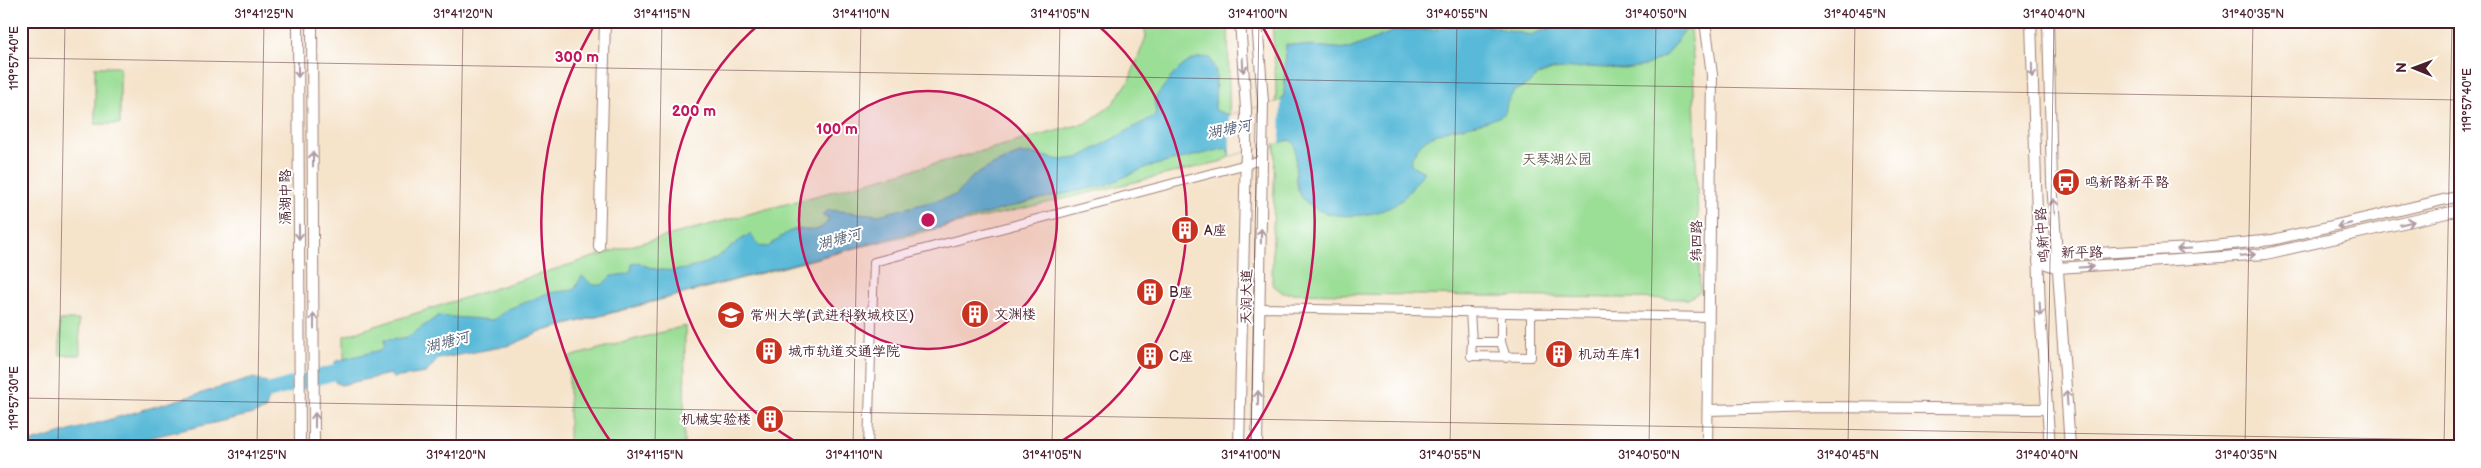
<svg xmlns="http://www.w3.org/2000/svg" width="2481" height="468" font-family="'Balsamiq Sans','LXGW WenKai TC',sans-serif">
	<rect width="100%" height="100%" fill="#fff"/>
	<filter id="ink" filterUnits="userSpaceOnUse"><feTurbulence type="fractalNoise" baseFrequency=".02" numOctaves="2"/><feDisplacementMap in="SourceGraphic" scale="10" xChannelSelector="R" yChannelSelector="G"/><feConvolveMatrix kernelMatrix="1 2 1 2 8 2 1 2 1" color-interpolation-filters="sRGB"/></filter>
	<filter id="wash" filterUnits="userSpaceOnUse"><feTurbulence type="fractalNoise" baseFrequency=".0096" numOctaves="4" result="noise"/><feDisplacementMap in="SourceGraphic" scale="20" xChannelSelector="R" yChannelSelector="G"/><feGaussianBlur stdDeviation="1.12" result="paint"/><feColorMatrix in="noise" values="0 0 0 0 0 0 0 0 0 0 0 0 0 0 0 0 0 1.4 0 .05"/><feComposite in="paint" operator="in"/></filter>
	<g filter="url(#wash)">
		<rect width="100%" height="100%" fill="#f5e3ca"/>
		<path fill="#9bde96" stroke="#727e60" d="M1143,21H1228L1230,156L1223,161L860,247L344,384V336L619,249L1086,123L1111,106L1129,81L1146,37Z
			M1272,21H1689L1693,57L1700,292L1688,299L1283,293L1272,284L1276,87Z
			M95,67H120V124H95Z
			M60,320H79L80,355H60Z
			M685,326L684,447H569V357Z"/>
		<path fill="#59b9d8" stroke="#526c82" d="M1570,21H1717L1684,31L1666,55L1645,66L1624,69L1589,67L1552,70L1538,75L1530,83L1514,91L1507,103L1505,113C1474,134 1422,119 1410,164L1424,172C1416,182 1407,197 1396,204C1372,219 1319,223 1301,196C1292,182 1298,158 1294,143L1290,140L1230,156L1227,148L1147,167L1106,185L1035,200L934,229L920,230L546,330L511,345L438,359L426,373L393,378L390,374L341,385L335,382L334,364L336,361L381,350L384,346V340L405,339L438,316L494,320L506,310L548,293L574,290L582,276L593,285H602L611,276L627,274L631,271L632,264L638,262C661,276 690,271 714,259C726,252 737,241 750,234L759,246L768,247C775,242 783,234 791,231C804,225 815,238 828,221V216L823,217V214L829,210L879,215L942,199L956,195L973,176L995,164L1020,154H1034L1060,160L1078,158L1156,115L1154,99C1168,82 1186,52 1210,58L1216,72L1215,110L1229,115L1281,101L1284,95L1286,44L1349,49L1397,30H1431L1474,23L1530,35Z
			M254,378L266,382C267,392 270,401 265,410L257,413L109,447H21V445Z"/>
		<path fill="#f5e3ca" d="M1281,101L1280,143L1230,156L1229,115Z"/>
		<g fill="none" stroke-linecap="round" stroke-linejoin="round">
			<path stroke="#59b9d8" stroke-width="15" d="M248,397L354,367"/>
		</g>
	</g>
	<g filter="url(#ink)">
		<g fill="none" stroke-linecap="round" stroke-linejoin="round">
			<g stroke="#a0817a" stroke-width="10">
				<path id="street" d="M1259,308L1708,317
					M1470,312L1472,342H1501
					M1501,313V342L1506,358
					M1472,342L1471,356L1531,357V313
					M868,447L874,262L1262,160"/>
			</g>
			<g stroke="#a0817a" stroke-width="12">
				<path id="secondary" d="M298,21L300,447
					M312,21L314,447
					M1705,21L1712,75L1707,447
					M2031,21L2040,312L2050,447
					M2048,21L2052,182L2070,447
					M599,247L605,21
					M2038,261L2058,268L2266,254L2460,210
					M2038,261L2058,255L2192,248L2272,240L2460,196
					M1708,410L1822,407L2047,409
					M1239,447L1246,151V109L1240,21
					M1257,447L1263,102L1257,21"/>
			</g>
			<use href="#street" stroke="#fff" stroke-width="8"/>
			<use href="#secondary" stroke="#fff" stroke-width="10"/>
		</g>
		<defs><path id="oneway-shaft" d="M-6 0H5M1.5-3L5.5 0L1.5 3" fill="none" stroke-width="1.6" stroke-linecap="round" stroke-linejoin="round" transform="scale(1.25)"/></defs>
		<g stroke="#ae9aa0">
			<use href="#oneway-shaft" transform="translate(1243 65) rotate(87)"/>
			<use href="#oneway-shaft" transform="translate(298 70) rotate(90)"/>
			<use href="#oneway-shaft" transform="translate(2032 70) rotate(89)"/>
			<use href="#oneway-shaft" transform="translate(313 159) rotate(-90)"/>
			<use href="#oneway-shaft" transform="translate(2054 206) rotate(-94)"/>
			<use href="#oneway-shaft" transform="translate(2407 223) rotate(-13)"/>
			<use href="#oneway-shaft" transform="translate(2344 225) rotate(166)"/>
			<use href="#oneway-shaft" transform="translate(299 232) rotate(90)"/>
			<use href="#oneway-shaft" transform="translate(1261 236) rotate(-89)"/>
			<use href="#oneway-shaft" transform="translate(2184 249) rotate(177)"/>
			<use href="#oneway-shaft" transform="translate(2248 255) rotate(-5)"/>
			<use href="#oneway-shaft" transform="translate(2086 267) rotate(-3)"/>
			<use href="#oneway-shaft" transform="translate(2040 309) rotate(87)"/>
			<use href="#oneway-shaft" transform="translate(314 321) rotate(-90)"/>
			<use href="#oneway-shaft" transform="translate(1258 398) rotate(-89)"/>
			<use href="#oneway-shaft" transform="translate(2067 398) rotate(-94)"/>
			<use href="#oneway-shaft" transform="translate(315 420) rotate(-90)"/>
		</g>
	</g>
	<path fill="none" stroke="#4a1f2b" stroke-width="1" stroke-opacity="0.45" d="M21,58L2460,100M21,398L2460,440M58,447L65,21M257,447L264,21M456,447L463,21M655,447L662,21M853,447L861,21M1052,447L1060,21M1251,447L1259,21M1450,447L1457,21M1649,447L1656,21M1848,447L1855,21M2047,447L2054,21M2245,447L2253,21M2444,447L2452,21"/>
	<circle cx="928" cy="220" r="129" fill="#c2185b" fill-opacity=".12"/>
	<g fill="none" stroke="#c2185b" stroke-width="2.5">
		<circle cx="928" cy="220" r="129"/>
		<path d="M805 447A258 258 0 0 1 762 22M1094 22A258 258 0 0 1 1051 447"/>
		<path d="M613 445A387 387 0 0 1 595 24M1261 24A387 387 0 0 1 1243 445"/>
	</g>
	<defs>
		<g id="bus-disc" transform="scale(1.4375)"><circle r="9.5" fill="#c8321e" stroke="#fff"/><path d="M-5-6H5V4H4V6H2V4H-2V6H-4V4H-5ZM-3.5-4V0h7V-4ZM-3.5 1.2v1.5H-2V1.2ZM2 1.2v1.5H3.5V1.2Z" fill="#fff"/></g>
		<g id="building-disc" transform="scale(1.4375)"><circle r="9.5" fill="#c8321e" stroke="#fff"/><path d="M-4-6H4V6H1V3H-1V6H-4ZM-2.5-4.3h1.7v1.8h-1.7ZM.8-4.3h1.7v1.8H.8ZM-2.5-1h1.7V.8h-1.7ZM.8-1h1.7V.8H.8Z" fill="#fff"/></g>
		<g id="university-disc" transform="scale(1.4375)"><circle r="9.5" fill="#c8321e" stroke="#fff"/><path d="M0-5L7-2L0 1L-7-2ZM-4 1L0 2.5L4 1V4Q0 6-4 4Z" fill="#fff"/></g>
	</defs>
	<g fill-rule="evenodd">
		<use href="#bus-disc" x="2066" y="182"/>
		<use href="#building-disc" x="1185" y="230"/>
		<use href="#building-disc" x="1150" y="292"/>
		<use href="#building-disc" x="975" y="314"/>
		<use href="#university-disc" x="731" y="315"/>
		<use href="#building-disc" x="769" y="351"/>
		<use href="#building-disc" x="1559" y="354"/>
		<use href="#building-disc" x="1150" y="356"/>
		<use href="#building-disc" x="770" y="419"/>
	</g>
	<g text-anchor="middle" stroke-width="4" stroke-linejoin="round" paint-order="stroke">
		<g font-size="14" fill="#62584b" stroke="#fff">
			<text x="1557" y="164">天琴湖公园</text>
		</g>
		<g font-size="14" fill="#4a1f2b" stroke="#fff" text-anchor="start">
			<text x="2085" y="187">鸣新路新平路</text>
			<text x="1204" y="235">A座</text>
			<text x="1169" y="297">B座</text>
			<text x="994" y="319">文渊楼</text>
			<text x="750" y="320">常州大学(武进科教城校区)</text>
			<text x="788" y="356">城市轨道交通学院</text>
			<text x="1578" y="359">机动车库1</text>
			<text x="1169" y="361">C座</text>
			<text x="751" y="424" text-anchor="end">机械实验楼</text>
		</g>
		<g font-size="14" fill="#4a1f2b" stroke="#fff">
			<text transform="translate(285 197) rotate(-90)" y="5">滆湖中路</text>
			<text transform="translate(2042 235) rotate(-94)" y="5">鸣新中路</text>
			<text transform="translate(1696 241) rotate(-89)" y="5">纬四路</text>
			<text transform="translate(2082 252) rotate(-1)" y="5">新平路</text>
			<text transform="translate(1246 297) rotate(-89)" y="5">天润大道</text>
		</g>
		<g font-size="15" font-style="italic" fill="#505d70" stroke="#fff">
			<text transform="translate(1229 129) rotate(-11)" y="5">湖塘河</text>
			<text transform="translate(839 239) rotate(-15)" y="5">湖塘河</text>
			<text transform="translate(447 342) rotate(-15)" y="5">湖塘河</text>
		</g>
	</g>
	<circle cx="928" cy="220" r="8" fill="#c2185b" stroke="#fff" stroke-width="2.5"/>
	<g font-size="15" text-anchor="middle" font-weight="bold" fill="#c2185b" stroke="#fff" stroke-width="4" stroke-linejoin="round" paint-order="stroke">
		<text x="577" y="62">300 m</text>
		<text x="694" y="116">200 m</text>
		<text x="837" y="134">100 m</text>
	</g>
	<rect width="2481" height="468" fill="none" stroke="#fff" stroke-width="55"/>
	<g transform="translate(2414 68) rotate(271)" stroke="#ffffff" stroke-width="4" paint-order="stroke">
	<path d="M0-4L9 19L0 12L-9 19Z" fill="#4a1f2b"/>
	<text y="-8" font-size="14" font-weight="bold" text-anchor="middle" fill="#4a1f2b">N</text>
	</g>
	<rect x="28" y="28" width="2426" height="412" fill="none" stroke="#4a1f2b" stroke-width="2"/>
	<g font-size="12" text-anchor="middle" fill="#4a1f2b">
		<text x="264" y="18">31°41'25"N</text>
		<text x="463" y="18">31°41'20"N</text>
		<text x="662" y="18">31°41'15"N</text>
		<text x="861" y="18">31°41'10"N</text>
		<text x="1060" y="18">31°41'05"N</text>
		<text x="1258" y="18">31°41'00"N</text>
		<text x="1457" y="18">31°40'55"N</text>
		<text x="1656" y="18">31°40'50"N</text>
		<text x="1855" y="18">31°40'45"N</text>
		<text x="2054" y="18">31°40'40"N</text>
		<text x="2253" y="18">31°40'35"N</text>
		<text transform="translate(14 58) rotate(-90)" y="4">119°57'40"E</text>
		<text transform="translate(2467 100) rotate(-90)" y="4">119°57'40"E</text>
		<text transform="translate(14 398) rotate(-90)" y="4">119°57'30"E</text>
		<text x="257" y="459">31°41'25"N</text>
		<text x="456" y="459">31°41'20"N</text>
		<text x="655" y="459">31°41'15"N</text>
		<text x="854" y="459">31°41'10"N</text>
		<text x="1052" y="459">31°41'05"N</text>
		<text x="1251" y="459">31°41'00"N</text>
		<text x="1450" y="459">31°40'55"N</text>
		<text x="1649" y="459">31°40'50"N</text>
		<text x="1848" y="459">31°40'45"N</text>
		<text x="2047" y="459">31°40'40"N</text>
		<text x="2246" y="459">31°40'35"N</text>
	</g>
</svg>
